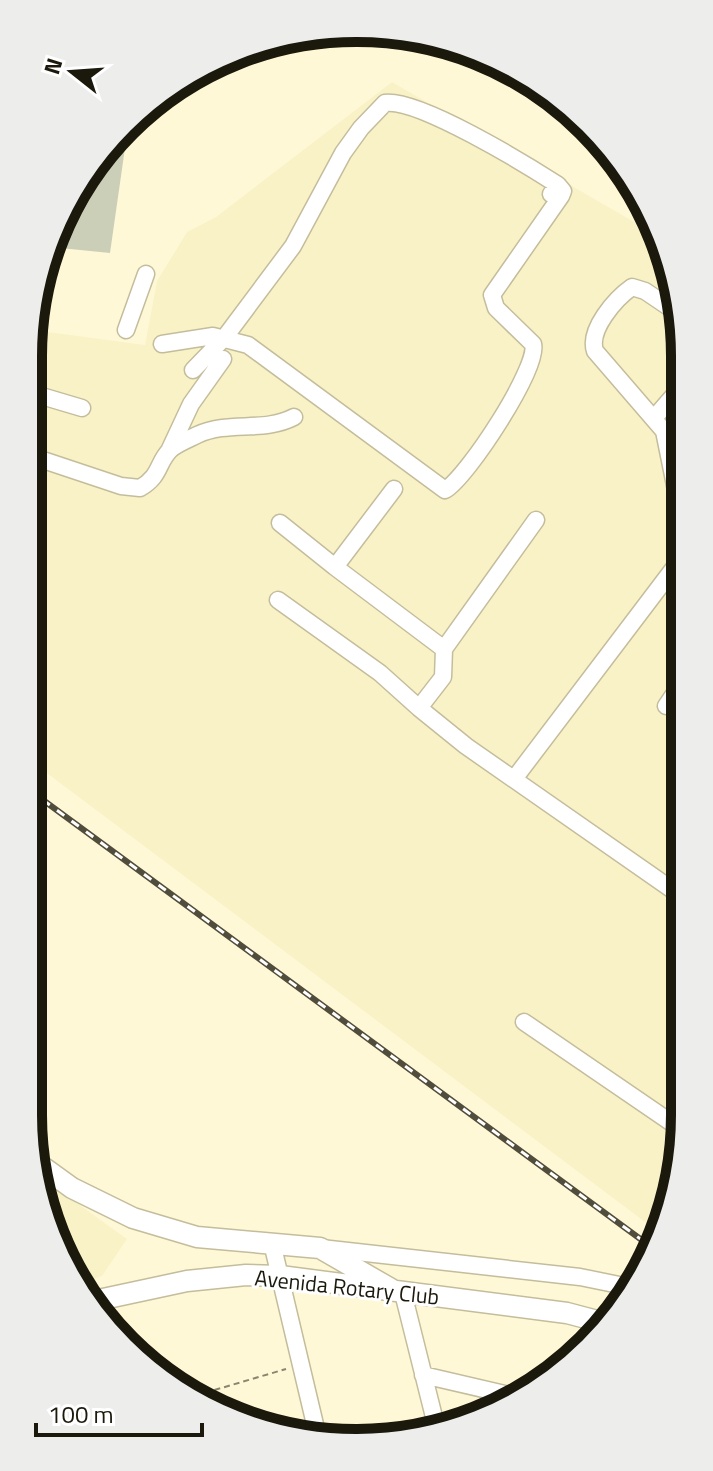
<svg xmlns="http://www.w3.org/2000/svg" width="713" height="1471" font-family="'Titillium Web',sans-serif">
	<rect width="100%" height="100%" fill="#fff8d6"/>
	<path fill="#faf2c7" d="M392,82L662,238L682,313L685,1115L661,1234L28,759V356L33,330L145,345L157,281L187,232L216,217Z
		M38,1175L127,1239L102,1276L80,1284L46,1221Z"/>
	<path fill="#cbcfb7" d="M114,140L126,141L110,253L50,247L53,230Z"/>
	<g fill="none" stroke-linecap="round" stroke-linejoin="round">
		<g stroke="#c4bd9c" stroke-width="19">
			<path id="minor" d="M126,330L146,274
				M162,344L213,336L248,345L445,490C467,478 540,366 533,344L496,308L492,295L561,196L563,191L558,185
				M193,370L225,337L293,246L343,153L361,128L385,103C418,98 527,165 558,185L551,194
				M28,392L82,408
				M655,417L682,386
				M169,451L191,404L223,359
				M28,455L121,486L140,488C161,476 157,463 170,450C176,444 189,439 197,435C229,420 263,433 294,417
				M394,489L335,567L444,649
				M280,523L335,567
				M680,560L679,505L664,431L595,351C588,330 615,299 632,287L645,291L682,316
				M278,600L380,673L419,708L443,677L444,649L536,520
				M666,706L683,681
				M419,708L466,746L684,898
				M514,779L683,556
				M524,1022L682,1130
				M272,1243L318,1437
				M321,1248L580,1277L629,1287
				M403,1293L437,1429
				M423,1375L518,1397"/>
		</g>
		<g stroke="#c4bd9c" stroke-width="23">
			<path id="major" d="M36,1162L72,1188L133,1218L197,1237L320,1248L391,1289
				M89,1302L187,1281L246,1275L280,1276L567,1313L605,1323"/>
		</g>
		<path stroke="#8a856e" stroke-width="2" stroke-dasharray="6 4" stroke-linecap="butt" d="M198,1401L211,1391L286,1369"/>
		<use href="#minor" stroke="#fff" stroke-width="16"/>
		<use href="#major" stroke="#fff" stroke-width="20"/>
		<g stroke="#514d3c" stroke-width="6">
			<path id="rail" d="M28,789L654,1249"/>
		</g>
		<use href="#rail" stroke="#fff" stroke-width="3" stroke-dasharray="9" stroke-linecap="butt"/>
	</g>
	<g text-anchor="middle" stroke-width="6" stroke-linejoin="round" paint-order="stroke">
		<g font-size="22" fill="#1b180c" stroke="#fff">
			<text transform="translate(347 1287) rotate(6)" y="8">Avenida Rotary Club</text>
		</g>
	</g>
	<path d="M0 0H713V1471H0ZM356 42H357A314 314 0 0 1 671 356V1115A314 314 0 0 1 357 1429H356A314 314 0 0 1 42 1115V356A314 314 0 0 1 356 42Z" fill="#ededec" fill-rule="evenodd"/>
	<path fill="none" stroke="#1b180c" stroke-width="10" d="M356 42H357A314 314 0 0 1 671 356V1115A314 314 0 0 1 357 1429H356A314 314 0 0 1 42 1115V356A314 314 0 0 1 356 42Z"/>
	<g transform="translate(72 72) rotate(287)" stroke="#ffffff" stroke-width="6" paint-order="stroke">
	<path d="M0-6L14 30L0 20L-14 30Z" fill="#1b180c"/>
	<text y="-12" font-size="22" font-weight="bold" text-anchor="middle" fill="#1b180c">N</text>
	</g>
	<path d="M36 1423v12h166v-12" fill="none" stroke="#1b180c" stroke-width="4"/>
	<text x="48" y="1423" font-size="24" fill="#1b180c" stroke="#ffffff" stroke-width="6" paint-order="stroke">100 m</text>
</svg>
